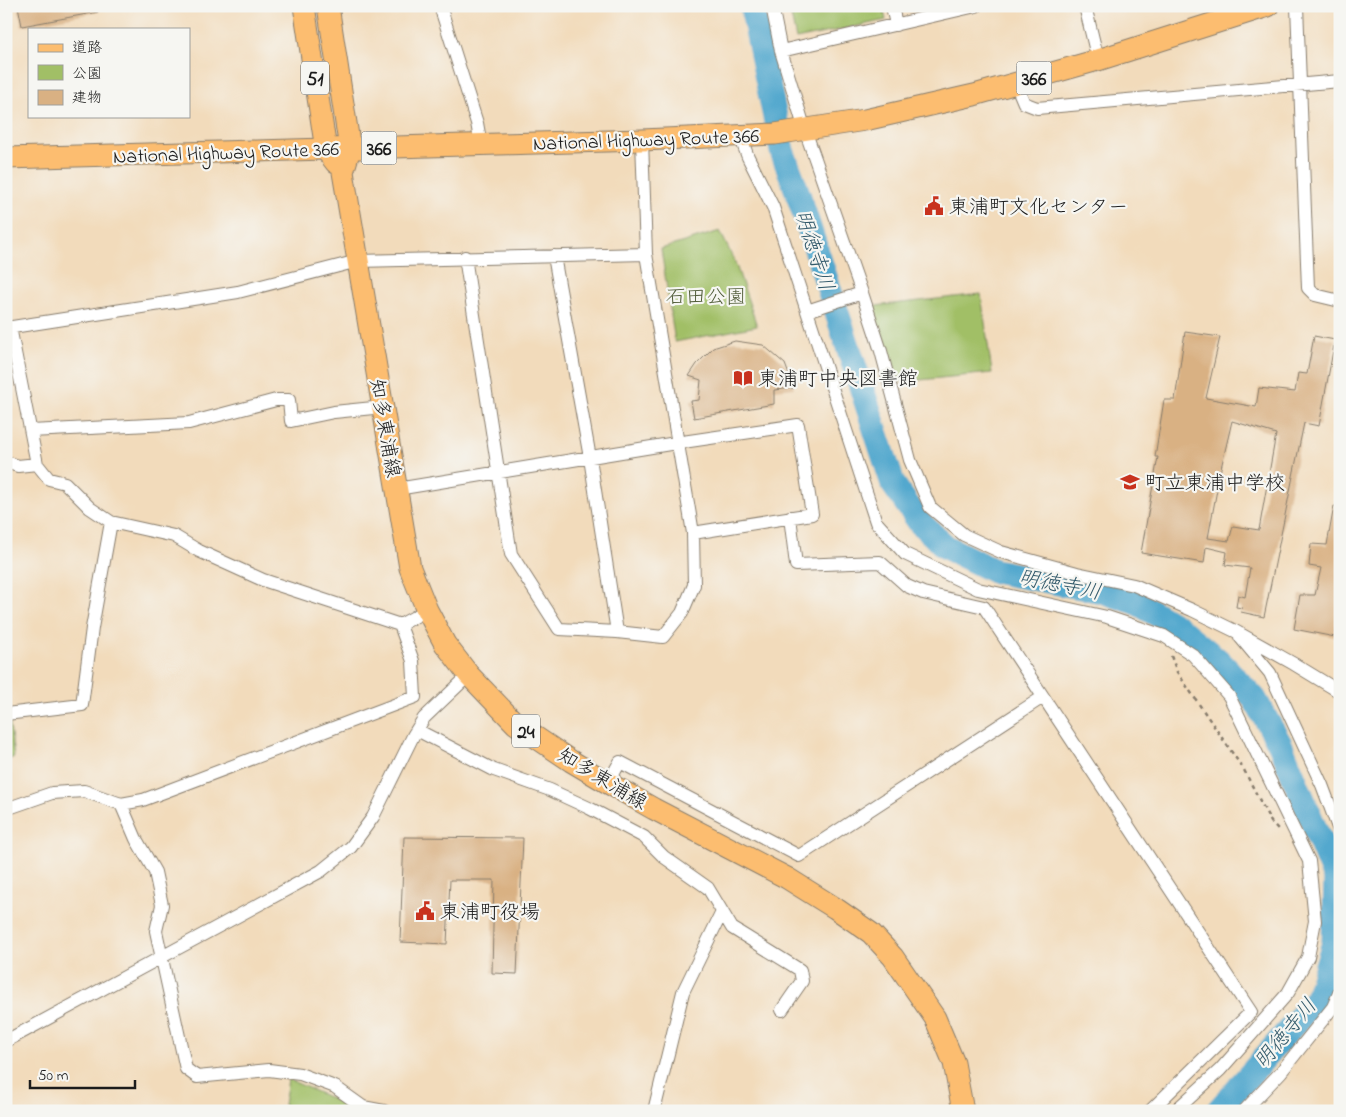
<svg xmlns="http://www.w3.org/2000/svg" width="1346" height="1117" font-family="'Indie Flower','Klee One',sans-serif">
	<rect width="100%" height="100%" fill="#f6f6f2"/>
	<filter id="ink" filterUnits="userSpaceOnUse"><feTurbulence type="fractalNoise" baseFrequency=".02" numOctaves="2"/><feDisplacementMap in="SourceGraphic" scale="10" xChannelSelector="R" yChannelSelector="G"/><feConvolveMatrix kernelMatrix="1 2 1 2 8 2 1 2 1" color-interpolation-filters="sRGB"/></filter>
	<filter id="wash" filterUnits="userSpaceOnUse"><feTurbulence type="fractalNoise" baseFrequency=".0096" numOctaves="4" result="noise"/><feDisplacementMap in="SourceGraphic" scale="20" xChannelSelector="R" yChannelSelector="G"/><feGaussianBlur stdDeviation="1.12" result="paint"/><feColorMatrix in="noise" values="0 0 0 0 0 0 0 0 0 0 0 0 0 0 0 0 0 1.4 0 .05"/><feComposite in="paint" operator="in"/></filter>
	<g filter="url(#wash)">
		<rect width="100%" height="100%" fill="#f2dbbb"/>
		<path fill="#a1bf66" stroke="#5e6e41" d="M789,6H883L886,20L796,39Z
			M720,231L735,262L757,326L675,342L661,249Z
			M981,294L992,373L889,383L866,307Z
			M9,718L14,757L6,761V719Z
			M288,1079L359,1111H283Z"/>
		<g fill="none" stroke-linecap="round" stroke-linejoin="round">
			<path stroke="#52a8ce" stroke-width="25" d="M752,6L782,151L797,191L893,484L920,523L946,547L994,571L1102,591L1136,602L1176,626L1219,661L1254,698L1280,744L1336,880L1334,943L1317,998L1218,1111"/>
		</g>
		<g id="blocks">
			<path fill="#d9b183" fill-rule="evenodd" d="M18,6H97L98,12L22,26Z
				M1185,332L1220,337L1206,398L1256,407L1259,388L1295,392L1298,373L1307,374L1314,336L1335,340L1319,426L1304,423L1264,617L1241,612L1242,608L1236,607L1238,595L1245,597L1250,568L1225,565L1227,552L1206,547L1204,563L1141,553L1158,457H1155L1164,400H1175ZM1232,421L1276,434L1259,530L1233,526L1229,541L1208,538L1221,468Z
				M735,341L763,345L785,364L794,388L774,390V404L694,418L691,401L699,400L701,380L689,376L697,364L713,348Z
				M1334,506L1340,507V610L1335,637L1294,629L1300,595H1315L1321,568L1309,566L1311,544L1327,545Z
				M404,837L523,838L517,974L492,973L494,880H450L447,944L400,942Z"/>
		</g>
	</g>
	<g filter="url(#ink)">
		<use href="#blocks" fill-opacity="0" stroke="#877c6c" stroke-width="1"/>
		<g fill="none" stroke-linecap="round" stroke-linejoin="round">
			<g stroke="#877c6c" stroke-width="14">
				<path id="minor" d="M440,6L477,123L481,145
					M772,6L781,51L805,130L862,293L881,351L910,460L930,507L964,535L1001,552L1077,573L1134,585L1192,610L1235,631L1294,664L1340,692
					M892,6L896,25
					M1085,6L1098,60
					M1297,6L1308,288L1315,295L1340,301
					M781,51L976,6
					M1016,84L1024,103L1037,108L1340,81
					M740,136L748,157L773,207L876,522L905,554L978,589L1107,617L1164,636L1193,655L1229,696L1309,861L1315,921L1308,957L1288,993L1220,1070L1175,1111
					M554,256L590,458L617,632
					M465,257L511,554L559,629L617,632L663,637L682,613L694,585L693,533L646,254L642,140
					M807,311L862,293
					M10,327L37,464L49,479L65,483L90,508L111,522L174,536L199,551L263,580L400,625L427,610
					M6,328L238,292L358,261L646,254
					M31,431L189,423L276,400H289L291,421L334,412L383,407
					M6,462L18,466L37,464
					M397,489L676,443L798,425L812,514L693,533
					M790,517L796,565L880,562L907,586L923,593L984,607L1251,1012L1150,1111
					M1240,637L1270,673L1322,785L1340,833
					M6,714L82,705L92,628L111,522
					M417,730L494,770L550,790L589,808L644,837L664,857L708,888L732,928L800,970L802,981L782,1010
					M608,783L620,762L799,856L1043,697
					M121,804L136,839L155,872L162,905L156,931L186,1069L197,1077L269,1070L300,1074L335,1087L363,1107L384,1111
					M6,809L52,793L84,791L121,804L143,800L415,697L413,661L400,625
					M6,1041L321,871L351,847L373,817L413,736L424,718L469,675
					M654,1111L683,992L722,912
					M1244,1111L1281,1072L1333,1007L1340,991"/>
			</g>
			<g stroke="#877c6c" stroke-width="23">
				<path id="primary" d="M304,6L326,150L336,163
					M328,6L350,149L343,172L410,568L427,610L445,644L469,675L516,724L571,761L608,783L654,809L787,878L835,908L871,933L893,957L935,1018L954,1063L963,1111"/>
			</g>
			<g stroke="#877c6c" stroke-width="23">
				<path id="trunk" d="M6,158L642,140L775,134L865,120L974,95L1098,60L1268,6"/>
			</g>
			<path stroke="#877c6c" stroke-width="2.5" stroke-dasharray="4 4" stroke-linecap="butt" d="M1171,656L1177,672L1244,770L1271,822L1278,829"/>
			<use href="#minor" stroke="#fff" stroke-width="12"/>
			<use href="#primary" stroke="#fcbd6f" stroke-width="21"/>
			<use href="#trunk" stroke="#fcbd6f" stroke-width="21"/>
		</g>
	</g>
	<defs>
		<g id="civic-bare" transform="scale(1.5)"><path d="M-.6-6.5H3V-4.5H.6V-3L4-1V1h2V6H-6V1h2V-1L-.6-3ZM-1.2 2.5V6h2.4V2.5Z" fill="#c8321e" stroke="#f6f6f2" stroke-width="2.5" paint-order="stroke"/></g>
		<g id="library-bare" transform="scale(1.5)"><path d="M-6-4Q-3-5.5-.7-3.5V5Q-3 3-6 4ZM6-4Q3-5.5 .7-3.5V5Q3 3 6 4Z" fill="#c8321e" stroke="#f6f6f2" stroke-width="2.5" paint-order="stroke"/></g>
		<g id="school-bare" transform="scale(1.5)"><path d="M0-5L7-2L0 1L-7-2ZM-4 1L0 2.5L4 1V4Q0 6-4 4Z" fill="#c8321e" stroke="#f6f6f2" stroke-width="2.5" paint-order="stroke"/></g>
	</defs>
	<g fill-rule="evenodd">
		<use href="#civic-bare" x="934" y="206"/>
		<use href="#library-bare" x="743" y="378"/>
		<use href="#school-bare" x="1130" y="482"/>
		<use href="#civic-bare" x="425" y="911"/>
	</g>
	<g text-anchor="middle" stroke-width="4.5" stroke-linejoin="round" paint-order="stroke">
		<g fill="#f6f6f2" stroke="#5d5d5c" stroke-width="1">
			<rect x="301" y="61.5" width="28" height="33" rx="4"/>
			<rect x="1016.5" y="61.5" width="35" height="33" rx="4"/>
			<rect x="361.5" y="131.5" width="35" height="33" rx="4"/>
			<rect x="512" y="714.5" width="28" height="33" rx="4"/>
		</g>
		<g font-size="19" font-weight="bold" fill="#1c1c1c">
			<text x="315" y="85">51</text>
			<text x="1034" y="85">366</text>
			<text x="379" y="155">366</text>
			<text x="526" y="738">24</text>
		</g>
		<g font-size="20" fill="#1c1c1c" stroke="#f6f6f2">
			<text transform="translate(646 139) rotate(-2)" y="7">National Highway Route 366</text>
			<text transform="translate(226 152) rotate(-2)" y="7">National Highway Route 366</text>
			<text transform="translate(386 428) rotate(80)" y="7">知多東浦線</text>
			<text transform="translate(603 778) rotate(31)" y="7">知多東浦線</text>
		</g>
		<g font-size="20" fill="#1c1c1c" stroke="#f6f6f2" text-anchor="start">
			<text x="949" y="213">東浦町文化センター</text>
			<text x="758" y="385">東浦町中央図書館</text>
			<text x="1145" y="489">町立東浦中学校</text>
			<text x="440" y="918">東浦町役場</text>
		</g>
		<g font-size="20" fill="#515d3a" stroke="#f6f6f2">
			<text x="706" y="303">石田公園</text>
		</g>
		<g font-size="21" font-style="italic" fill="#345b6c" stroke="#f6f6f2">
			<text transform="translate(815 250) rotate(72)" y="7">明徳寺川</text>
			<text transform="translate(1060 584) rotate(11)" y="7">明徳寺川</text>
			<text transform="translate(1285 1033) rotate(-50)" y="7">明徳寺川</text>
		</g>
	</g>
	<rect width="1346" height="1117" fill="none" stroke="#f6f6f2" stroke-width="25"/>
	<rect x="28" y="28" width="162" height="90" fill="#f6f6f2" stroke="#9f9f9c"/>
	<rect x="38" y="44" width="25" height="8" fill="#fcbd6f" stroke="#9f9f9c"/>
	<text x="72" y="52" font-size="15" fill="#1c1c1c">道路</text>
	<rect x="38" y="65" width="25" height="15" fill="#a1bf66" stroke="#9f9f9c"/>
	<text x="72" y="78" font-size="15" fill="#1c1c1c">公園</text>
	<rect x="38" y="90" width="25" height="15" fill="#d9b183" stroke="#9f9f9c"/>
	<text x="72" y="102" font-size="15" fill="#1c1c1c">建物</text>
	<path d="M30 1080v8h105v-8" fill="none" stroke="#1c1c1c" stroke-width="2.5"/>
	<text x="38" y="1080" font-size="15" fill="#1c1c1c" stroke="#f6f6f2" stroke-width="4" paint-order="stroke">50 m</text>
</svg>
